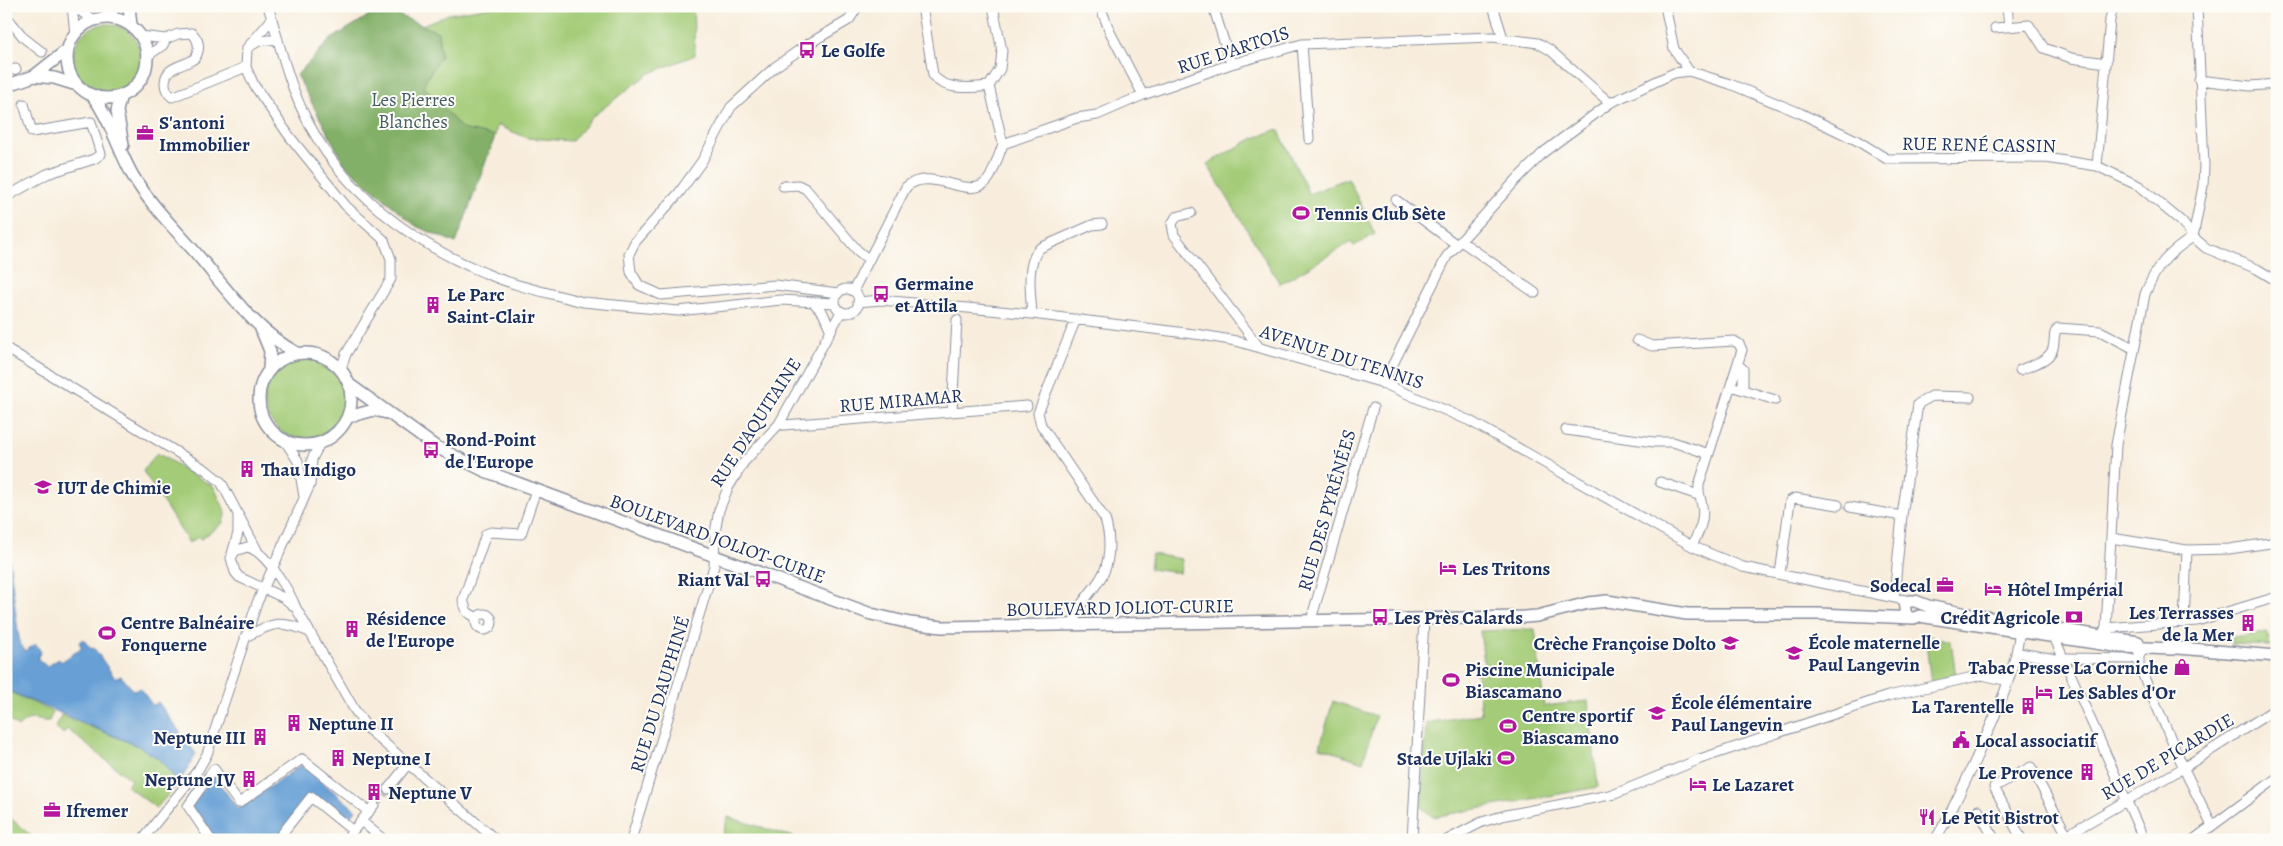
<svg xmlns="http://www.w3.org/2000/svg" width="2283" height="846" font-family="Alegreya,serif">
	<rect width="100%" height="100%" fill="#fdfcf7"/>
	<filter id="ink" filterUnits="userSpaceOnUse"><feTurbulence type="fractalNoise" baseFrequency=".02" numOctaves="2"/><feDisplacementMap in="SourceGraphic" scale="10" xChannelSelector="R" yChannelSelector="G"/><feConvolveMatrix kernelMatrix="1 2 1 2 8 2 1 2 1" color-interpolation-filters="sRGB"/></filter>
	<filter id="wash" filterUnits="userSpaceOnUse"><feTurbulence type="fractalNoise" baseFrequency=".0096" numOctaves="4" result="noise"/><feDisplacementMap in="SourceGraphic" scale="20" xChannelSelector="R" yChannelSelector="G"/><feGaussianBlur stdDeviation="1.12" result="paint"/><feColorMatrix in="noise" values="0 0 0 0 0 0 0 0 0 0 0 0 0 0 0 0 0 1.4 0 .05"/><feComposite in="paint" operator="in"/></filter>
	<g filter="url(#wash)">
		<rect width="100%" height="100%" fill="#f8eddc"/>
		<path fill="#a4cc78" stroke="#607e6b" d="M496,6H693L695,55L648,74L593,116L572,141L527,138L497,125L495,136L456,243L416,226L345,165L297,75L330,40L381,8L422,25L449,14Z
			M73 58a34 34 0 1 1 68 0a34 34 0 1 1-68 0Z
			M1278,129L1309,194L1348,178L1375,234L1354,246L1351,242L1280,284L1207,164L1252,139Z
			M264 398a41 41 0 1 1 82 0a41 41 0 1 1-82 0Z
			M157,453L214,487L226,513L222,524L201,539L198,537L189,543L143,471Z
			M1152,554L1182,559L1180,573L1150,569Z
			M1535,629L1544,706L1588,701L1598,787L1433,817L1421,807L1426,723L1481,714L1477,673L1485,671L1480,631Z
			M2268,633L2270,646L2231,644V637Z
			M1925,635L1951,641L1956,677L1931,683Z
			M6,690L53,712L49,721C35,722 32,713 18,727L10,721L6,725Z
			M1333,701L1376,716L1363,762L1320,747Z
			M61,715L138,746L159,758L179,783L156,808L127,786L131,780L67,729L63,734L56,728Z
			M6,812L10,815L9,817L36,840H6Z
			M728,817L803,840H721Z"/>
		<path fill="#83b068" stroke="#4f7063" d="M381,8L438,32L441,56L423,85L462,129L495,136L456,243L416,226L345,165L297,75L330,40Z"/>
		<path fill="#67a0d6" stroke="#41689a" d="M6,532L18,632L20,643L25,651L36,644L41,652L38,657L39,661L47,666L59,659L61,662L82,648L79,642L83,639L91,649L94,648L115,678L121,676L134,691L140,688L153,706L158,702L196,754L179,783L159,759L138,746L6,690Z
			M301,765L356,810L346,823L311,794L275,840H215L190,806L214,776L238,809Z"/>
	</g>
	<g filter="url(#ink)">
		<g fill="none" stroke-linecap="round" stroke-linejoin="round">
			<path stroke="#ccc7c3" stroke-width="9" stroke-dasharray="9 4.5" stroke-linecap="butt" d="M374,805L388,789"/>
			<g stroke="#8a8e9d" stroke-width="11">
				<path id="minor" d="M268,6C279,42 288,81 304,114C339,189 410,242 485,273C516,287 551,293 583,302L678,311L781,300L835,303
					M922,6L933,75C943,91 973,88 989,86
					M993,6L1002,51L1000,69L989,86L1003,144
					M1100,6L1110,32L1143,95
					M1213,6L1231,64
					M1493,6L1503,38
					M1665,6L1674,49L1689,71
					M2007,6L2009,26
					M6,16L24,38L42,52
					M272,19L247,48L259,41L278,39
					M1995,28L2029,25L2044,48L2071,58L2106,63
					M75,34L72,6L94,20
					M140,36L166,39L178,34L192,33C199,40 201,48 195,58C185,67 165,65 165,83C165,89 167,93 172,97L246,67
					M1302,44L1309,139
					M247,48L246,67L254,85L290,137L346,206L384,240L391,259V279L346,354L341,369
					M146,57L163,45L166,39
					M6,71L16,69
					M2199,80L2250,86L2277,84
					M1003,144L1077,118L1097,115L1143,95L1231,64L1302,44L1493,37L1538,43L1550,50L1610,103
					M2097,166L2110,20L2113,6
					M783,186L798,185L806,189L857,250L869,260
					M6,197L47,174L94,159L101,154L91,122L32,132L24,104
					M1396,200L1457,245
					M1191,213L1176,217L1172,224L1174,235L1259,347
					M1461,241L1535,293
					M835 301a12 12 0 1 1 24 0a12 12 0 1 1-24 0Z
					M853,291L906,187C933,164 973,206 990,177C995,167 999,155 1003,144
					M838,293L775,285L661,295L639,285L631,272L629,254L635,242L679,193L702,161L731,107L775,67L805,46L849,20L858,6
					M813,302L823,313L831,331
					M858,302L881,300L1032,314L1202,335L1236,341L1380,382L1470,421L1692,546L1713,555L1743,567L1910,601
					M1032,314C1031,294 1025,264 1040,248L1092,225L1102,224
					M1637,340L1652,346L1734,341L1739,344L1742,350L1699,485C1698,494 1701,498 1702,506C1705,521 1698,533 1692,546
					M6,348L206,470L221,482L238,514
					M1738,365L1743,369V389
					M2020,370C2031,365 2046,362 2052,351C2056,343 2052,333 2058,328L2100,331L2133,348
					M1383,384L1447,256L1518,178L1544,152L1610,103L1674,73L1689,71L1730,84L1800,113L1856,140L1887,159L2046,158L2097,166L2139,186L2182,222L2193,237L2206,248L2257,269L2277,281
					M1731,386L1775,400
					M952,412L957,320
					M779,424L784,425L1027,406
					M1566,430L1654,442H1673L1709,454
					M285,441L298,461L304,497
					M1660,482L1698,495
					M1850,507L1902,516
					M2111,538L2187,550L2229,549L2277,542
					M247,547C265,550 290,592 296,608L284,598L239,577L235,572L231,558L235,551Z
					M232,554L238,533V514L257,550
					M1780,574L1790,501L1795,498L1838,505
					M1894,597L1902,516L1918,404L1932,396L1970,397
					M296,608L354,709L368,729L496,840
					M476 622a8 8 0 1 1 16 0a8 8 0 1 1-16 0Z
					M477,618L467,612L463,600L486,534L491,532L521,534L536,490
					M1312,621L1313,613L1373,408
					M2184,623L2187,550
					M1074,625C1076,602 1095,592 1104,572C1111,555 1110,535 1105,519L1041,425L1038,413L1076,319
					M2106,628L2116,445L2145,294C2157,265 2167,254 2193,237L2203,186L2204,165L2197,6
					M2104,631L2106,628L2197,621L2277,597
					M245,637C273,623 280,619 309,632
					M2054,637L2144,840
					M2143,649L2139,655V666L2185,771L2212,826
					M2019,653L2062,660
					M2067,658L2131,659
					M388,789L408,764
					M1978,810L1995,840
					M361,821L384,840
					M142,840L198,770L207,754L257,603L310,485L312,459L320,443
					M211,840L188,806L214,769L239,803L302,759L369,812
					M277,840L311,797L353,831
					M352,840L348,837L374,805
					M631,840L714,566L715,533L719,510L728,488L744,462L779,424L841,312
					M1412,840L1424,620
					M1447,840L1482,822L1506,815L1615,794L1700,759L1888,696L1982,675L2008,681
					M1935,840C1954,809 1968,776 1983,743C1999,707 2017,667 2020,627
					M2022,840L1994,787L2031,767L2067,835
					M2058,840L2183,768L2277,708
					M2193,840L2277,778"/>
			</g>
			<g stroke="#8a8e9d" stroke-width="14">
				<path id="major" d="M129,6L131,26
					M107,18L115,6
					M67 58a40 40 0 1 1 80 0a40 40 0 1 1-80 0Z
					M34,76L54,78L77,85
					M6,86L34,76L67,50
					M92,95C111,120 117,148 133,176C150,204 174,228 195,252C226,288 255,331 297,353
					M121,95L117,111L123,145
					M261,329L270,351L269,369
					M259 399a46 46 0 1 1 92 0a46 46 0 1 1-92 0Z
					M350,385L436,447L485,471L871,614L910,623L942,627L1525,617L1537,616L1588,603L1607,601L1687,614H1819L1914,618L1919,616L2121,647L2173,649
					M348,417L374,410L387,413
					M1908,617L1905,612V604L1910,601H1915L1928,606L1966,614L2138,642
					M2166,647L2277,656"/>
			</g>
			<use href="#minor" stroke="#fff" stroke-width="9"/>
			<use href="#major" stroke="#fff" stroke-width="11"/>
		</g>
	</g>
	<defs>
		<g id="bus-bare" transform="scale(1.35)"><path d="M-5-6H5V4H4V6H2V4H-2V6H-4V4H-5ZM-3.5-4V0h7V-4ZM-3.5 1.2v1.5H-2V1.2ZM2 1.2v1.5H3.5V1.2Z" fill="#b5179e" stroke="#fdfcf7" stroke-width="2.5" paint-order="stroke"/></g>
		<g id="office-bare" transform="scale(1.35)"><path d="M-6-3h4V-5.5h4V-3h4V5H-6ZM-1-4.5V-3h2v-1.5ZM-6 0V1H6V0Z" fill="#b5179e" stroke="#fdfcf7" stroke-width="2.5" paint-order="stroke"/></g>
		<g id="stadium-bare" transform="scale(1.35)"><path d="M0-5a6.5 5 0 1 0 0 10a6.5 5 0 1 0 0-10ZM-3.5-1.8h7v3.6h-7Z" fill="#b5179e" stroke="#fdfcf7" stroke-width="2.5" paint-order="stroke"/></g>
		<g id="building-bare" transform="scale(1.35)"><path d="M-4-6H4V6H1V3H-1V6H-4ZM-2.5-4.3h1.7v1.8h-1.7ZM.8-4.3h1.7v1.8H.8ZM-2.5-1h1.7V.8h-1.7ZM.8-1h1.7V.8H.8Z" fill="#b5179e" stroke="#fdfcf7" stroke-width="2.5" paint-order="stroke"/></g>
		<g id="university-bare" transform="scale(1.35)"><path d="M0-5L7-2L0 1L-7-2ZM-4 1L0 2.5L4 1V4Q0 6-4 4Z" fill="#b5179e" stroke="#fdfcf7" stroke-width="2.5" paint-order="stroke"/></g>
		<g id="hotel-bare" transform="scale(1.35)"><path d="M-6-4.5h1.5V1H6V5H4.5V3h-9V5H-6ZM-4 0a1.8 1.8 0 1 1 3.6 0ZM.5 0V-2.5h3Q6-2.5 6 0Z" fill="#b5179e" stroke="#fdfcf7" stroke-width="2.5" paint-order="stroke"/></g>
		<g id="bank-bare" transform="scale(1.35)"><path d="M-6-4H6V4H-6ZM0-2.3a2.3 2.3 0 1 0 0 4.6a2.3 2.3 0 1 0 0-4.6Z" fill="#b5179e" stroke="#fdfcf7" stroke-width="2.5" paint-order="stroke"/></g>
		<g id="school-bare" transform="scale(1.35)"><path d="M0-5L7-2L0 1L-7-2ZM-4 1L0 2.5L4 1V4Q0 6-4 4Z" fill="#b5179e" stroke="#fdfcf7" stroke-width="2.5" paint-order="stroke"/></g>
		<g id="shop-bare" transform="scale(1.35)"><path d="M-5-2.5h2.3a2.7 3.5 0 0 1 5.4 0H5L5.5 6h-11ZM-1.5-2.5h3a1.5 2.3 0 0 0-3 0Z" fill="#b5179e" stroke="#fdfcf7" stroke-width="2.5" paint-order="stroke"/></g>
		<g id="civic-bare" transform="scale(1.35)"><path d="M-.6-6.5H3V-4.5H.6V-3L4-1V1h2V6H-6V1h2V-1L-.6-3ZM-1.2 2.5V6h2.4V2.5Z" fill="#b5179e" stroke="#fdfcf7" stroke-width="2.5" paint-order="stroke"/></g>
		<g id="restaurant-bare" transform="scale(1.35)"><path d="M-5-6h1v4h1v-4h1v4h1v-4h1v5L-1.5 .5V6h-2V.5L-5-1ZM5-6V6H3V1.5H1.5Q1.5-4 5-6Z" fill="#b5179e" stroke="#fdfcf7" stroke-width="2.5" paint-order="stroke"/></g>
	</defs>
	<g fill-rule="evenodd">
		<use href="#bus-bare" x="807" y="50"/>
		<use href="#office-bare" x="145" y="133"/>
		<use href="#stadium-bare" x="1301" y="213"/>
		<use href="#bus-bare" x="881" y="294"/>
		<use href="#building-bare" x="433" y="305"/>
		<use href="#bus-bare" x="431" y="450"/>
		<use href="#building-bare" x="247" y="469"/>
		<use href="#university-bare" x="43" y="487"/>
		<use href="#hotel-bare" x="1448" y="568"/>
		<use href="#bus-bare" x="763" y="579"/>
		<use href="#office-bare" x="1945" y="585"/>
		<use href="#hotel-bare" x="1993" y="589"/>
		<use href="#bus-bare" x="1380" y="617"/>
		<use href="#bank-bare" x="2074" y="617"/>
		<use href="#building-bare" x="2248" y="623"/>
		<use href="#building-bare" x="352" y="629"/>
		<use href="#stadium-bare" x="107" y="633"/>
		<use href="#school-bare" x="1730" y="643"/>
		<use href="#school-bare" x="1794" y="653"/>
		<use href="#shop-bare" x="2182" y="667"/>
		<use href="#stadium-bare" x="1451" y="680"/>
		<use href="#hotel-bare" x="2044" y="692"/>
		<use href="#building-bare" x="2028" y="706"/>
		<use href="#school-bare" x="1657" y="713"/>
		<use href="#building-bare" x="294" y="723"/>
		<use href="#stadium-bare" x="1508" y="726"/>
		<use href="#building-bare" x="260" y="737"/>
		<use href="#civic-bare" x="1961" y="740"/>
		<use href="#building-bare" x="338" y="758"/>
		<use href="#stadium-bare" x="1506" y="758"/>
		<use href="#building-bare" x="2087" y="772"/>
		<use href="#building-bare" x="249" y="779"/>
		<use href="#hotel-bare" x="1698" y="784"/>
		<use href="#building-bare" x="374" y="792"/>
		<use href="#office-bare" x="52" y="810"/>
		<use href="#restaurant-bare" x="1927" y="817"/>
	</g>
	<g text-anchor="middle" stroke-width="4" stroke-linejoin="round" paint-order="stroke">
		<g font-size="19" fill="#1b2f5e" stroke="#fdfcf7">
			<text transform="translate(1233 49) rotate(-18)" y="7">RUE D'ARTOIS</text>
			<text transform="translate(1979 144) rotate(1)" y="7">RUE RENÉ CASSIN</text>
			<text transform="translate(1342 356) rotate(18)" y="7">AVENUE DU TENNIS</text>
			<text transform="translate(901 400) rotate(-5)" y="7">RUE MIRAMAR</text>
			<text transform="translate(755 422) rotate(-57)" y="7">RUE D'AQUITAINE</text>
			<text transform="translate(1326 510) rotate(-74)" y="7">RUE DES PYRÉNÉES</text>
			<text transform="translate(718 538) rotate(20)" y="7">BOULEVARD JOLIOT-CURIE</text>
			<text transform="translate(1120 607) rotate(-1)" y="7">BOULEVARD JOLIOT-CURIE</text>
			<text transform="translate(659 694) rotate(-73)" y="7">RUE DU DAUPHINÉ</text>
			<text transform="translate(2167 756) rotate(-31)" y="7">RUE DE PICARDIE</text>
		</g>
		<g font-size="19" font-weight="bold" fill="#1b2f5e" stroke="#fdfcf7" text-anchor="start">
			<text x="821" y="57">Le Golfe</text>
			<text x="159" y="129">S'antoni<tspan x="159" dy="22">Immobilier</tspan></text>
			<text x="1315" y="220">Tennis Club Sète</text>
			<text x="895" y="290">Germaine<tspan x="895" dy="22">et Attila</tspan></text>
			<text x="447" y="301">Le Parc<tspan x="447" dy="22">Saint-Clair</tspan></text>
			<text x="445" y="446">Rond-Point<tspan x="445" dy="22">de l'Europe</tspan></text>
			<text x="261" y="476">Thau Indigo</text>
			<text x="57" y="494">IUT de Chimie</text>
			<text x="1462" y="575">Les Tritons</text>
			<text x="749" y="586" text-anchor="end">Riant Val</text>
			<text x="1931" y="592" text-anchor="end">Sodecal</text>
			<text x="2007" y="596">Hôtel Impérial</text>
			<text x="2234" y="619" text-anchor="end">Les Terrasses<tspan x="2234" dy="22">de la Mer</tspan></text>
			<text x="1394" y="624">Les Près Calards</text>
			<text x="2060" y="624" text-anchor="end">Crédit Agricole</text>
			<text x="366" y="625">Résidence<tspan x="366" dy="22">de l'Europe</tspan></text>
			<text x="121" y="629">Centre Balnéaire<tspan x="121" dy="22">Fonquerne</tspan></text>
			<text x="1808" y="649">École maternelle<tspan x="1808" dy="22">Paul Langevin</tspan></text>
			<text x="1716" y="650" text-anchor="end">Crèche Françoise Dolto</text>
			<text x="2168" y="674" text-anchor="end">Tabac Presse La Corniche</text>
			<text x="1465" y="676">Piscine Municipale<tspan x="1465" dy="22">Biascamano</tspan></text>
			<text x="2058" y="699">Les Sables d'Or</text>
			<text x="1671" y="709">École élémentaire<tspan x="1671" dy="22">Paul Langevin</tspan></text>
			<text x="2014" y="713" text-anchor="end">La Tarentelle</text>
			<text x="1522" y="722">Centre sportif<tspan x="1522" dy="22">Biascamano</tspan></text>
			<text x="308" y="730">Neptune II</text>
			<text x="246" y="744" text-anchor="end">Neptune III</text>
			<text x="1975" y="747">Local associatif</text>
			<text x="352" y="765">Neptune I</text>
			<text x="1492" y="765" text-anchor="end">Stade Ujlaki</text>
			<text x="2073" y="779" text-anchor="end">Le Provence</text>
			<text x="235" y="786" text-anchor="end">Neptune IV</text>
			<text x="1712" y="791">Le Lazaret</text>
			<text x="388" y="799">Neptune V</text>
			<text x="66" y="817">Ifremer</text>
			<text x="1941" y="824">Le Petit Bistrot</text>
		</g>
		<g font-size="19" fill="#445e66" stroke="#fdfcf7">
			<text x="413" y="106">Les Pierres<tspan x="413" dy="22">Blanches</tspan></text>
		</g>
	</g>
	<rect width="2283" height="846" fill="none" stroke="#fdfcf7" stroke-width="25"/>
</svg>
